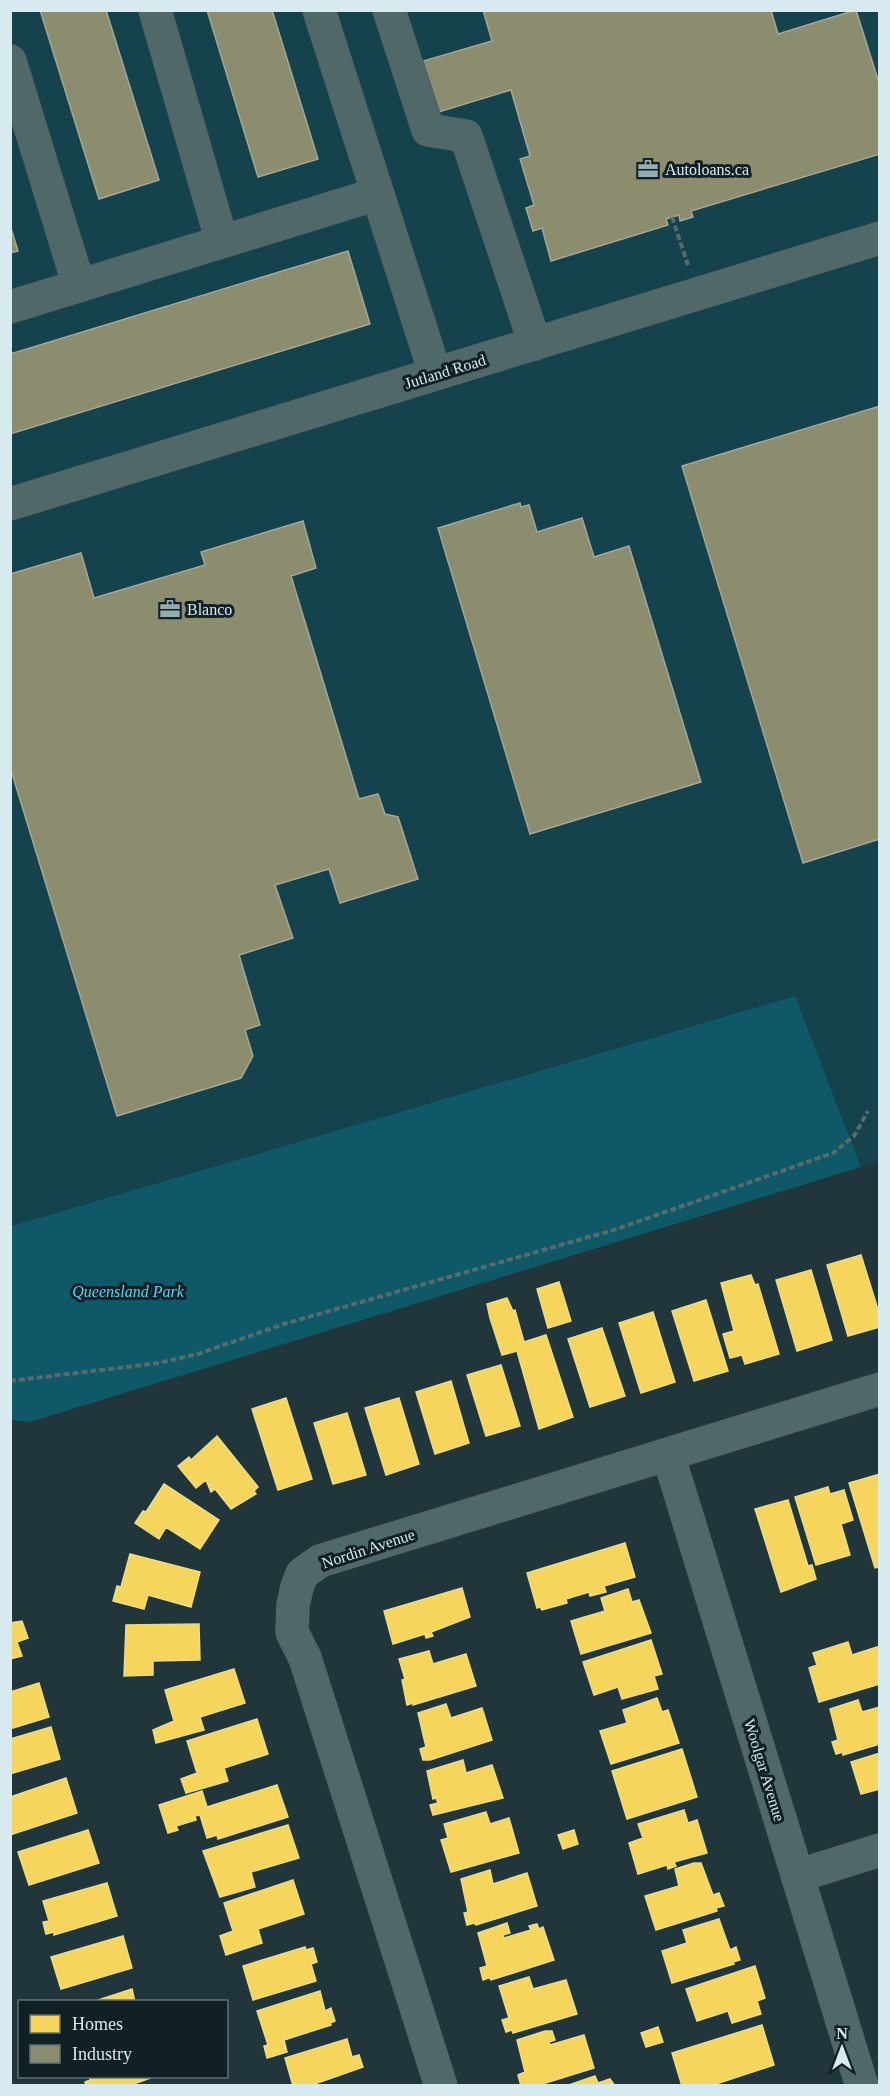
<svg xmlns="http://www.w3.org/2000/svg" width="890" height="2096" font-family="'Times New Roman',serif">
	<rect width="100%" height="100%" fill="#20363a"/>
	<path fill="#14424d" d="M11,11H879V1161L861,1167L794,996L11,1226Z"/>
	<path fill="#0e5868" d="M795,996L861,1167L30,1422L11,1420V1226Z"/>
	<path fill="#f6d55c" stroke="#ecdb88" stroke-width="1.5" d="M861,1255L880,1316V1327L848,1336L827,1265Z
		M811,1270L832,1340L797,1351L776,1280Z
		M751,1275L755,1285L758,1284L779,1354L745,1364L742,1355L730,1358L723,1334L734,1331L721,1283Z
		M559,1282L571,1321L548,1328L537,1289Z
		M507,1298L513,1311L515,1310L524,1342L546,1335L573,1417L539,1429L517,1351L502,1355L490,1318L487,1304Z
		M706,1300L728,1371L694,1381L672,1311Z
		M653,1312L675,1382L641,1393L619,1323Z
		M602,1328L625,1396L590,1407L568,1339Z
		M501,1365L520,1426L486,1436L467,1375Z
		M451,1381L469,1443L435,1454L416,1392Z
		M286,1398L312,1479L278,1490L252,1409Z
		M399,1398L419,1464L386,1475L365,1408Z
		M347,1413L366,1475L333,1484L314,1423Z
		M217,1436L258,1487L254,1491L256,1494L231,1509L215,1489L211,1492L206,1480L196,1488L178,1466L189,1457L191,1460Z
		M880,1474V1567L875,1568L849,1483Z
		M164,1484L219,1520L200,1549L166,1527L159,1539L135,1523L143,1511L146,1512Z
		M828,1487L830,1494L844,1490L853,1520L841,1524L850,1555L816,1565L795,1497Z
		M788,1500L808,1566L812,1565L816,1579L781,1592L755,1509Z
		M625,1543L635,1577L604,1586L606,1592L590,1596L589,1592L566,1599L567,1603L542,1610L540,1607L537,1608L527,1573Z
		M130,1554L200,1572L191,1607L148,1595L144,1609L113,1601L117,1586L121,1587Z
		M462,1588L470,1617L431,1632L433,1636L426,1638L425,1634L393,1644L384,1611Z
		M628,1589L632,1602L639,1600L651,1633L581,1654L571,1621L605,1611L601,1598Z
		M22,1621L28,1638L17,1642L22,1656L10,1659V1623Z
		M199,1624L200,1660L153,1661V1675L124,1676L126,1625Z
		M651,1640L662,1674L654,1676L658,1689L622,1699L618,1687L594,1695L583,1662Z
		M848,1642L852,1655L880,1646V1684L819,1702L809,1668L817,1665L813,1653Z
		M429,1651L433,1664L466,1654L476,1686L413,1705V1703L407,1705L402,1680L405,1679L399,1659Z
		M234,1669L245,1703L200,1717L204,1730L156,1743L153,1730L174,1721L165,1690Z
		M39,1683L49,1717L10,1729V1692Z
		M657,1698L662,1712L668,1710L679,1743L611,1764L600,1731L627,1723L623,1710Z
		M858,1700L862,1712L880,1707V1744L843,1755V1752L836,1754L832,1742L838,1740L830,1709Z
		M446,1704L451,1718L482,1708L492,1740L430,1760H423L420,1749L426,1747L418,1713Z
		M257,1719L268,1754L224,1768L228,1781L186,1793L181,1779L197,1773L187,1741Z
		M51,1727L60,1759L10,1774V1739Z
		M682,1749L697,1797L627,1819L612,1771Z
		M880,1753V1789L861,1794L851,1762Z
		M463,1760L466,1773L492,1765L503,1798L433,1815L430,1805L438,1803L436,1798L433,1799L427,1771Z
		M66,1778L77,1813L10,1835V1797Z
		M277,1785L288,1817L218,1839L217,1835L207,1838L200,1815L195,1816L196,1820L176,1826L178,1830L168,1833L159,1805L202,1791L207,1807Z
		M684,1810L688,1823L697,1820L707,1853L674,1862L676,1866L668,1869L667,1865L638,1874L629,1843L643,1838L638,1824Z
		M486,1812L490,1824L509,1818L519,1853L451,1872L441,1840L448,1838L444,1824Z
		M288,1825L299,1858L251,1872L255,1887L220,1897L203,1851Z
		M88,1830L99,1863L29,1885L18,1852Z
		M574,1830L578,1844L563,1849L558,1835Z
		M694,1863H701L713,1895L719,1893L724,1906L716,1908L717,1911L656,1930L645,1896L679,1886L675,1869Z
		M490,1870L493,1884L527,1873L537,1906L476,1925L474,1923L467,1925L464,1913L468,1912L461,1879Z
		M293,1880L304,1914L258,1929L262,1943L226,1955L220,1936L233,1931L224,1903Z
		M107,1883L117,1916L54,1935V1932L46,1934L43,1922L49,1921L43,1901Z
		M719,1919L730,1950L736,1947L740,1960L733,1962L734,1964L672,1983L662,1951L687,1943L683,1930Z
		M507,1923L510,1933L503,1935L504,1938L531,1930L529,1926L537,1924L539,1929L543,1927L554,1960L491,1980V1977L483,1980L480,1968L487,1966L478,1933Z
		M123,1936L132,1968L61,1989L51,1957Z
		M305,1947L306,1950L313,1948L317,1962L311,1964L316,1981L253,2000L243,1966Z
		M755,1966L765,1998L757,2001L761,2014L732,2023L728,2011L697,2021L686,1989Z
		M529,1977L533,1989L566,1980L577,2014L513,2033L512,2030L506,2032L502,2020L509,2018L499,1986Z
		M132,1989L135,2002H92Z
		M320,1991L325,2011L331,2008L335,2021L330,2023L331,2025L284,2040L287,2052L267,2058L264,2046L268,2045L257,2011Z
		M762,2025L774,2065L710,2086H682L672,2053Z
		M658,2027L663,2042L646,2047L641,2033Z
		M545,2031H552L555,2040L549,2042L550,2045L584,2035L594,2068L536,2086H521L518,2075L525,2072L517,2040Z
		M347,2039L352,2057L359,2055L363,2067L309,2086H293L285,2058Z
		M89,2076H156L128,2086H86L85,2082L90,2080Z
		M595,2076L598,2083L610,2079L615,2086H566Z"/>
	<path fill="#8c8c6e" stroke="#a2a895" stroke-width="1.5" d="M40,10H106L159,180L99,199Z
		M207,10H272L318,159L258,177Z
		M483,10H771L778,34L856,10L880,86V154L691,211L693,217L680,221L679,215L666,219L668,225L551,261L542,228L533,231L526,208L534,205L520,159L530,156L511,90L435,113L420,62L492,41Z
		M10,225L18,251L10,253Z
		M348,251L370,324L10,434V354Z
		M880,406V839L803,863L682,466Z
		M520,503L521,507L529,505L537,532L582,518L594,557L629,546L701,782L530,834L438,528Z
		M303,521L316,568L291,576L359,799L378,794L385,814L398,817L418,879L340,903L329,869L275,885L293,938L239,955L260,1025L245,1030L253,1056L241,1078L117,1116L10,767V574L81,553L94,598L205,565L201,552Z"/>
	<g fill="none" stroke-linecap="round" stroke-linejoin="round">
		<g stroke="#405155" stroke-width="34">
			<path id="minor" d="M155,10L222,242
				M319,10L435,373
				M389,10L428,130L466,136L535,344
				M10,61L79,286
				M10,307L377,194
				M10,504L880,238
				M668,1454L862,2086
				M797,1876L880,1850
				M441,2086L305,1658L292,1632L293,1605L297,1587L302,1574L320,1561L333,1557L880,1389"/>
		</g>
		<path stroke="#576a6c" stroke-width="4" stroke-dasharray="6 3" stroke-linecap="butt" d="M672,217L688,265
			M10,1381L159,1363L198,1354L284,1324L617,1229L833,1153L854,1136L868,1111"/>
		<use href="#minor" stroke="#516869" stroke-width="33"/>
	</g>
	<defs>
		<g id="office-bare" transform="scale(1.62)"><path d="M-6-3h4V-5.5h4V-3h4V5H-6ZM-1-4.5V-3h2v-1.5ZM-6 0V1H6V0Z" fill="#96abb0" stroke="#102024" stroke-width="2.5" paint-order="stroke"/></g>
	</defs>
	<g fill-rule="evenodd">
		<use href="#office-bare" x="648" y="169"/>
		<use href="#office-bare" x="170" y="609"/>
	</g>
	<g text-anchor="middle" stroke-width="6" stroke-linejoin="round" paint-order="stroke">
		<g font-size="16" fill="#d6eaf0" stroke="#102024" text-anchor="start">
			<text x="665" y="175">Autoloans.ca</text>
			<text x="187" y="615">Blanco</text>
		</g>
		<g font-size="16" fill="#d6eaf0" stroke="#102024">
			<text transform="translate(445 371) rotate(-17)" y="6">Jutland Road</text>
			<text transform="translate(368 1548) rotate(-18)" y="6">Nordin Avenue</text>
			<text transform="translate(765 1770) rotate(73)" y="6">Woolgar Avenue</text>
		</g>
		<g font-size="16" font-style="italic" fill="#52d6f6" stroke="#102024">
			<text x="128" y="1297">Queensland Park</text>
		</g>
	</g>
	<rect width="890" height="2096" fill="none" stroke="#d6eaf0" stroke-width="24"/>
	<rect x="18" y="2000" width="210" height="78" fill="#102024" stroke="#5f7176" stroke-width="1.5"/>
	<rect x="30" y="2015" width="30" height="18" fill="#f6d55c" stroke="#5f7176" stroke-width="1.5"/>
	<text x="72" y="2030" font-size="18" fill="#d6eaf0">Homes</text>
	<rect x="30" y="2045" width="30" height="18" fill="#8c8c6e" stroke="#5f7176" stroke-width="1.5"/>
	<text x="72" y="2060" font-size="18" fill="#d6eaf0">Industry</text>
	<g transform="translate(842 2048)" stroke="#102024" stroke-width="4.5" paint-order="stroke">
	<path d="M0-4.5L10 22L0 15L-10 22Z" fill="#d6eaf0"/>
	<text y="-9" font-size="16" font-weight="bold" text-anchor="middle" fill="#d6eaf0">N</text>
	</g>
</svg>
